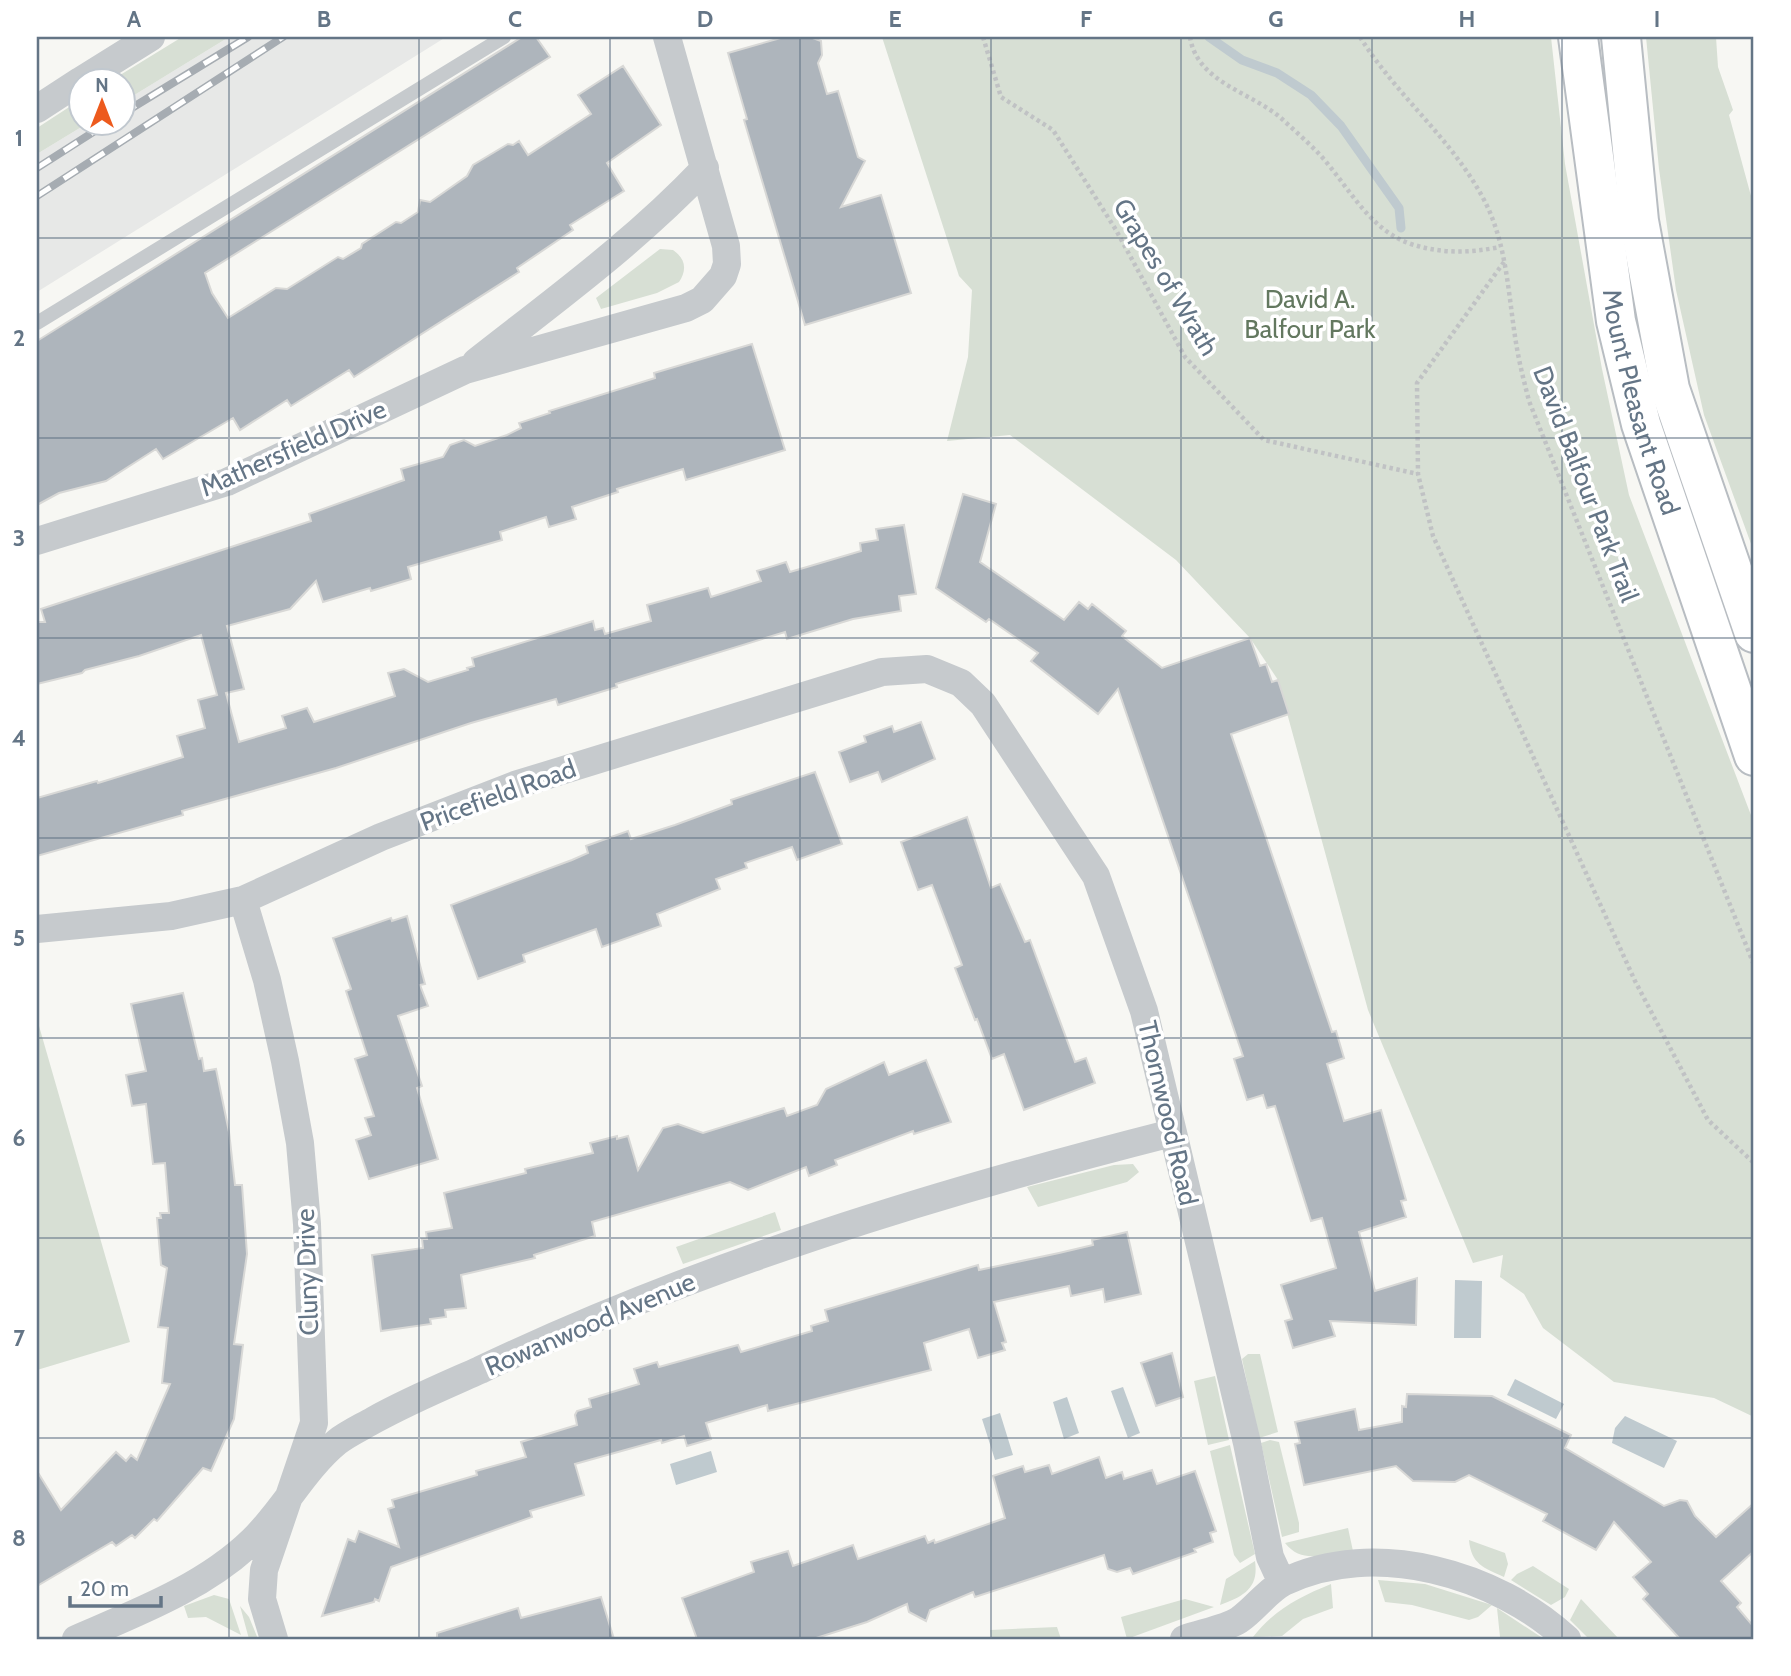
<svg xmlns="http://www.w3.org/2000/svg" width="1791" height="1676" font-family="Cabin,sans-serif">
	<rect width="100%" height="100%" fill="#f7f7f3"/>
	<path fill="#e7e8e7" d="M229,37H446L37,292V154L88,123L122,122L123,102Z"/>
	<path fill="#d7dfd4" d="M182,37H229L123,102L122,80H112Z
		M882,37H1551L1565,164L1602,369L1629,495L1754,823V1417L1714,1398L1614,1382L1543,1328L1524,1294L1500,1277L1503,1255L1473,1263L1368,1010L1278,680L1250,638L1176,560L1010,435L947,441L968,357L972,290L959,276Z
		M1646,37H1716L1718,67L1733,110L1729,115L1754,207V552L1704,415L1676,290L1659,169Z
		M80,100V122L88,123L37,154V128Z
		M660,249L673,250C686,259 687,270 679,282L657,293L601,309L596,298Z
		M37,1019L130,1342L37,1370Z
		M1133,1164L1139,1172L1127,1182L1038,1207L1027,1187L1114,1165Z
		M775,1212L781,1230L683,1264L676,1247Z
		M1248,1354H1260L1278,1432L1259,1438L1242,1359Z
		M1215,1376L1229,1440L1208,1445L1194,1381Z
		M1270,1440L1279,1442L1299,1523V1532L1282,1537L1261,1443Z
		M1230,1445L1255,1554L1240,1563L1234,1555L1210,1451Z
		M1348,1528L1353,1551C1327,1552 1303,1566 1285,1543Z
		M1469,1540L1505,1553L1508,1564L1504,1577C1484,1568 1471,1564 1469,1540Z
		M1255,1561C1259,1588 1244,1596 1220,1605L1226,1579Z
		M1533,1566L1569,1589L1565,1597L1551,1605L1511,1580L1517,1574Z
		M1378,1580L1425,1584L1492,1605L1478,1617L1469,1620L1412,1605L1385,1602Z
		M1331,1584L1333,1608L1303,1619L1282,1636L1253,1637C1274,1610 1299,1597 1331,1584Z
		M214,1595L229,1599L241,1635L206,1617L188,1618L184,1606Z
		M1185,1599L1214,1607L1127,1639L1121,1617Z
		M1581,1599L1619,1639H1589L1570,1620Z
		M240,1606L249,1617L258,1639H249Z
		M1497,1608L1544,1639L1500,1637Z
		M1057,1627L1061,1639H991L990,1630Z"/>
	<path fill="#bfcacf" d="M1455,1280L1482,1281L1481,1338H1454Z
		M1515,1379L1564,1404L1556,1419L1507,1395Z
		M1123,1387L1140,1433L1128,1438L1111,1391Z
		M1067,1397L1079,1433L1064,1439L1053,1402Z
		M1000,1413L1013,1455L995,1460L982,1419Z
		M1625,1416L1677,1441L1664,1468L1612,1443L1615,1428Z
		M711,1451L717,1472L676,1485L670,1464Z"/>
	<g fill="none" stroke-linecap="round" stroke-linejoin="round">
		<path stroke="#bfcacf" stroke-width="9" d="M1209,37L1242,60L1277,73L1311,95L1341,126L1399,208L1401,228"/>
	</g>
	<path fill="#aeb5bc" stroke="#d8d8d6" stroke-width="2" d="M522,37H536L550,57L205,273L212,293L228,318L276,288L287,289L338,257L343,259L361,248L362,244L396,222L401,223L418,212L420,200L430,202L467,176L473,165L508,144L513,145L519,141L528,155L591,114L578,95L623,66L661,125L607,163L624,191L570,225L573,230L517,268L519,272L354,377L349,370L291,406L287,400L240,430L233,418L163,459L156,449L106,481L59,493L37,505V341Z
		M784,37H810L821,41L822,55L818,63L827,94L838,91L858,157L865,161L841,207L881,195L911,293L805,325L744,120L747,119L728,53Z
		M752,344L785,450L686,480L683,469L617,489L618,492L572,507L576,519L549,527L546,517L500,532L502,540L408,567L411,579L371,591L370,588L323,602L316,581L290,609L227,626L244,689L226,693L239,742L286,728L282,716L307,708L314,722L395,696L388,673L404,669L428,682L468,670L467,668L474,666L472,658L593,621L595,630L603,628L605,634L651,621L647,605L708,588L711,597L761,581L757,571L786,562L790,572L861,551L860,543L878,540L876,529L904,525L916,594L899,596L901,611L853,619L787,639L785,632L616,684L617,687L558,705L556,699L471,723L336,768L182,811L183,815L37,856V798L97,781L98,783L183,757L177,736L205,728L198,700L217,695L201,635L139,656L85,670L82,673L37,684V622H45L41,609L311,521L309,514L404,480L401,469L443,457L450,445L464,440L475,446L507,435L521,428L519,423L550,413L549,411L655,378L654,373Z
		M963,494L996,504L980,562L1064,620L1079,602L1088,609L1092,604L1126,631L1122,636L1162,668L1250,638L1260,666L1266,664L1272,682L1278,680L1289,714L1231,734L1332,1032L1336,1031L1344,1058L1327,1064L1344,1121L1381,1110L1406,1200L1401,1201L1406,1217L1359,1232L1375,1291L1417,1278L1416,1325L1330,1321L1335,1336L1293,1348L1285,1321L1292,1319L1281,1285L1336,1268L1322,1218L1311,1221L1275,1106L1267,1108L1263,1095L1247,1100L1234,1059L1243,1056L1118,689L1098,714L1031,661L1038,653L989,619L986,622L936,588Z
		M921,722L935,759L882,782L878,772L850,782L839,752L866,742L864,736L892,726L894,732Z
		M815,772L842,844L797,860L792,847L745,863L747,868L716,879L720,889L657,914L661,926L602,947L596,929L523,955L525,962L478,979L451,905L572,860L588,853L586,846L628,831L631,839L675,825L732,804L731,800Z
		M967,817L991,888L1000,884L1025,942L1030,940L1075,1062L1086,1058L1095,1083L1024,1110L1004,1054L992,1059L977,1019L975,1020L955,968L962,965L932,885L918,890L901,842Z
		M407,916L425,984L420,985L428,1006L398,1016L422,1086L417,1088L438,1159L369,1179L356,1140L371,1135L365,1118L374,1116L355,1059L367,1055L346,991L351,989L333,938L391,918L392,921Z
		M183,993L199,1059L202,1058L204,1071L216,1069L229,1132L235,1185H242L247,1254L234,1344L243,1345L234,1419L211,1471L203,1468L157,1521L154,1519L135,1538L132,1535L116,1546L112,1542L37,1586V1471L61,1510L116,1452L126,1461L131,1455L137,1460L170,1384L162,1383L168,1328L158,1327L167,1268L161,1265L157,1218H161L160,1213H169L165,1163L153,1164L146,1104L132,1106L126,1075L146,1071L131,1004Z
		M926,1060L951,1122L914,1134L913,1131L835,1160L837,1165L809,1176L806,1167L748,1190L730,1182L592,1222L595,1236L534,1255L535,1258L461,1275L466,1308L445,1310L446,1317L430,1319L431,1324L381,1331L372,1255L423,1248L422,1239H427L426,1232L452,1228L444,1193L526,1173L525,1169L593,1153L590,1143L617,1136V1139L628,1136L638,1170L663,1128L678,1124L703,1133L784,1108L787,1116L817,1105L826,1089L884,1062L889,1075Z
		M1127,1232L1141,1294L1105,1302L1103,1289L1071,1296L1069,1286L994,1302L1006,1342L1002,1343L1005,1350L978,1358L969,1329L924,1343L931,1370L768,1411L767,1405L706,1423L711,1439L687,1446L684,1436L662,1443L661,1440L575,1464L584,1495L530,1511L532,1517L391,1567L379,1601L375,1599L374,1602L322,1616L348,1539L355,1542L359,1531L399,1547L388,1509L394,1507L392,1500L477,1475L476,1471L526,1457L521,1442L577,1425L575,1415L577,1411L591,1407L589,1399L639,1384L634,1369L657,1362L659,1367L738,1345L741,1352L812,1331L811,1326L828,1321L825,1310L978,1265L979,1270L1059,1253L1093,1245L1092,1240Z
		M1172,1353L1183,1397L1156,1406L1141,1363Z
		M1407,1394L1492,1396L1571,1435L1565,1448L1664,1506L1680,1500L1687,1501L1695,1516L1716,1537L1754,1503V1551L1721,1581L1741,1603L1737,1607L1754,1627V1639H1680L1643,1599L1648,1594L1633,1577L1651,1562L1614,1522L1596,1550L1543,1521L1547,1514L1469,1475L1455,1482L1413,1481L1396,1466L1304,1485L1295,1444L1300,1443L1295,1422L1355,1409L1359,1430L1402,1422V1406L1406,1407Z
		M1099,1457L1106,1478L1122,1472L1124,1479L1152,1470L1157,1484L1195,1471L1216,1531L1210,1533L1213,1542L1194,1549L1196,1552L1133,1574L1130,1568L1117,1572L1108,1569L1104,1555L975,1597L973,1592L930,1610L926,1621L909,1612L907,1604L867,1622L813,1639H697L682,1598L754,1572L751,1562L788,1551L793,1566L853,1545L858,1559L925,1536L928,1543L934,1540L935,1543L1005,1518L993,1476L1023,1466L1025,1472L1049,1465L1052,1474Z
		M601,1597L614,1639H437V1633L518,1608L521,1618Z"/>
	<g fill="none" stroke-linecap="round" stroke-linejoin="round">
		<g stroke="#b8bdc2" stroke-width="42">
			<g id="secondary">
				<path id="s1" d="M1578,37L1616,321L1641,424L1754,756"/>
				<path d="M1621,37L1639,221L1670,389L1754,633"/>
			</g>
		</g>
		<path stroke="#c0c2c4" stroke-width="4.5" stroke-dasharray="3.5 3.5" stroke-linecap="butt" d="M983,37L1001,97L1053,130L1116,230L1185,357L1264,440L1418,474
			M1190,37C1197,83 1252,92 1282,119C1295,131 1309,143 1321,156C1349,187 1369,230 1411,244C1442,254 1469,253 1500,247
			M1360,37C1396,95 1451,138 1483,198C1509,246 1508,302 1518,354C1521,370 1525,385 1529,401L1754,965
			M1504,262L1417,383L1418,474L1433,536L1635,981L1708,1120L1754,1163"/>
		<path stroke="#c6cacd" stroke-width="14" d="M37,323L504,37"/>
		<path stroke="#c6cacd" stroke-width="28" d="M82,80L151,37
			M37,109L80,81
			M476,362C555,300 635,242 705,168
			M37,541L227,482L465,370L686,308L702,300L723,276L727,264L726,246L667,37
			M243,900L267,980L285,1061L300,1143L307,1224L314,1423L264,1570L262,1599L274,1639
			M37,929L171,916L243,900L381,837L515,785L882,672L927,669L961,683L983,704L1096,876L1144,1011L1247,1443L1270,1557L1282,1583
			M76,1639C136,1613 205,1587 253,1540C283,1511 304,1469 337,1442C347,1434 362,1427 374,1420C408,1401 444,1386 480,1370C700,1265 936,1193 1172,1133
			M1184,1639C1200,1633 1225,1629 1239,1620C1255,1609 1267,1591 1284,1582C1374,1538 1497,1574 1567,1639"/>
		<use href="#secondary" stroke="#fff" stroke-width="38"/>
		<g stroke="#a6acb2" stroke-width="8">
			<path id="rail" d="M122,114L248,37
				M37,168L109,122
				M37,196L283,37"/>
		</g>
		<use href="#rail" stroke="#fff" stroke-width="5" stroke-dasharray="16" stroke-linecap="butt"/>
	</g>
	<path fill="none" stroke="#647586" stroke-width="2" stroke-opacity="0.55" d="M229,37V1639M419,37V1639M610,37V1639M800,37V1639M991,37V1639M1181,37V1639M1372,37V1639M1562,37V1639M37,238H1754M37,438H1754M37,638H1754M37,838H1754M37,1038H1754M37,1238H1754M37,1438H1754"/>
	<g text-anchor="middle" stroke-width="7" stroke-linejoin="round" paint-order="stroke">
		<g font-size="26" fill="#647586" stroke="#fff">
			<text transform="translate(1166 277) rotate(59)" y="9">Grapes of Wrath</text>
			<text dy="9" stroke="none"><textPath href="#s1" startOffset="371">Mount Pleasant Road</textPath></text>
			<text transform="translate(293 448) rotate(-24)" y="9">Mathersfield Drive</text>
			<text transform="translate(1586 484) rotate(69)" y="9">David Balfour Park Trail</text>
			<text transform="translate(498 795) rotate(-20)" y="9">Pricefield Road</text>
			<text transform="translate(1168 1113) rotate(77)" y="9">Thornwood Road</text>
			<text transform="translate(307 1272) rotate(-92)" y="9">Cluny Drive</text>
			<text transform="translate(590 1324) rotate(-23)" y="9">Rowanwood Avenue</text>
		</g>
		<g font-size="26" fill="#63785f" stroke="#fff">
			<text x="1310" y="308">David A.<tspan x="1310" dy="30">Balfour Park</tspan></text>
		</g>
	</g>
	<rect width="1791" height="1676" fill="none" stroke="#ffffff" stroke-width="77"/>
	<g transform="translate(102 102)"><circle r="33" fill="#ffffff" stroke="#c1c8cf" stroke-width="2"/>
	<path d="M0-5L12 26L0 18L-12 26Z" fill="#ed5a1d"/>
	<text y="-10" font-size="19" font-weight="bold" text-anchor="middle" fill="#647586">N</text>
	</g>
	<path d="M70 1596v10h91v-10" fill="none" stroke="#647586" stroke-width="3.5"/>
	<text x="80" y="1596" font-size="21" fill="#647586" stroke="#ffffff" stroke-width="5" paint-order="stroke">20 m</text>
	<rect x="38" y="38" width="1714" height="1600" fill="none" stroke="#647586" stroke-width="2.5"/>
	<g font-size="23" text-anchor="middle" font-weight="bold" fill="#647586">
		<text x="134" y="27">A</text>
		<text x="324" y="27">B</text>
		<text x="515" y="27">C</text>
		<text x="705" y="27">D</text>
		<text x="895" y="27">E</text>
		<text x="1086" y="27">F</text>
		<text x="1276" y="27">G</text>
		<text x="1467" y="27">H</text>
		<text x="1657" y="27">I</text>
		<text x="19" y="146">1</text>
		<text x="19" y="346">2</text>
		<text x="19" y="546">3</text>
		<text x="19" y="746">4</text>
		<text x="19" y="946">5</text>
		<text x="19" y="1146">6</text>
		<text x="19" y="1346">7</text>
		<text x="19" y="1546">8</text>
	</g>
</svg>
